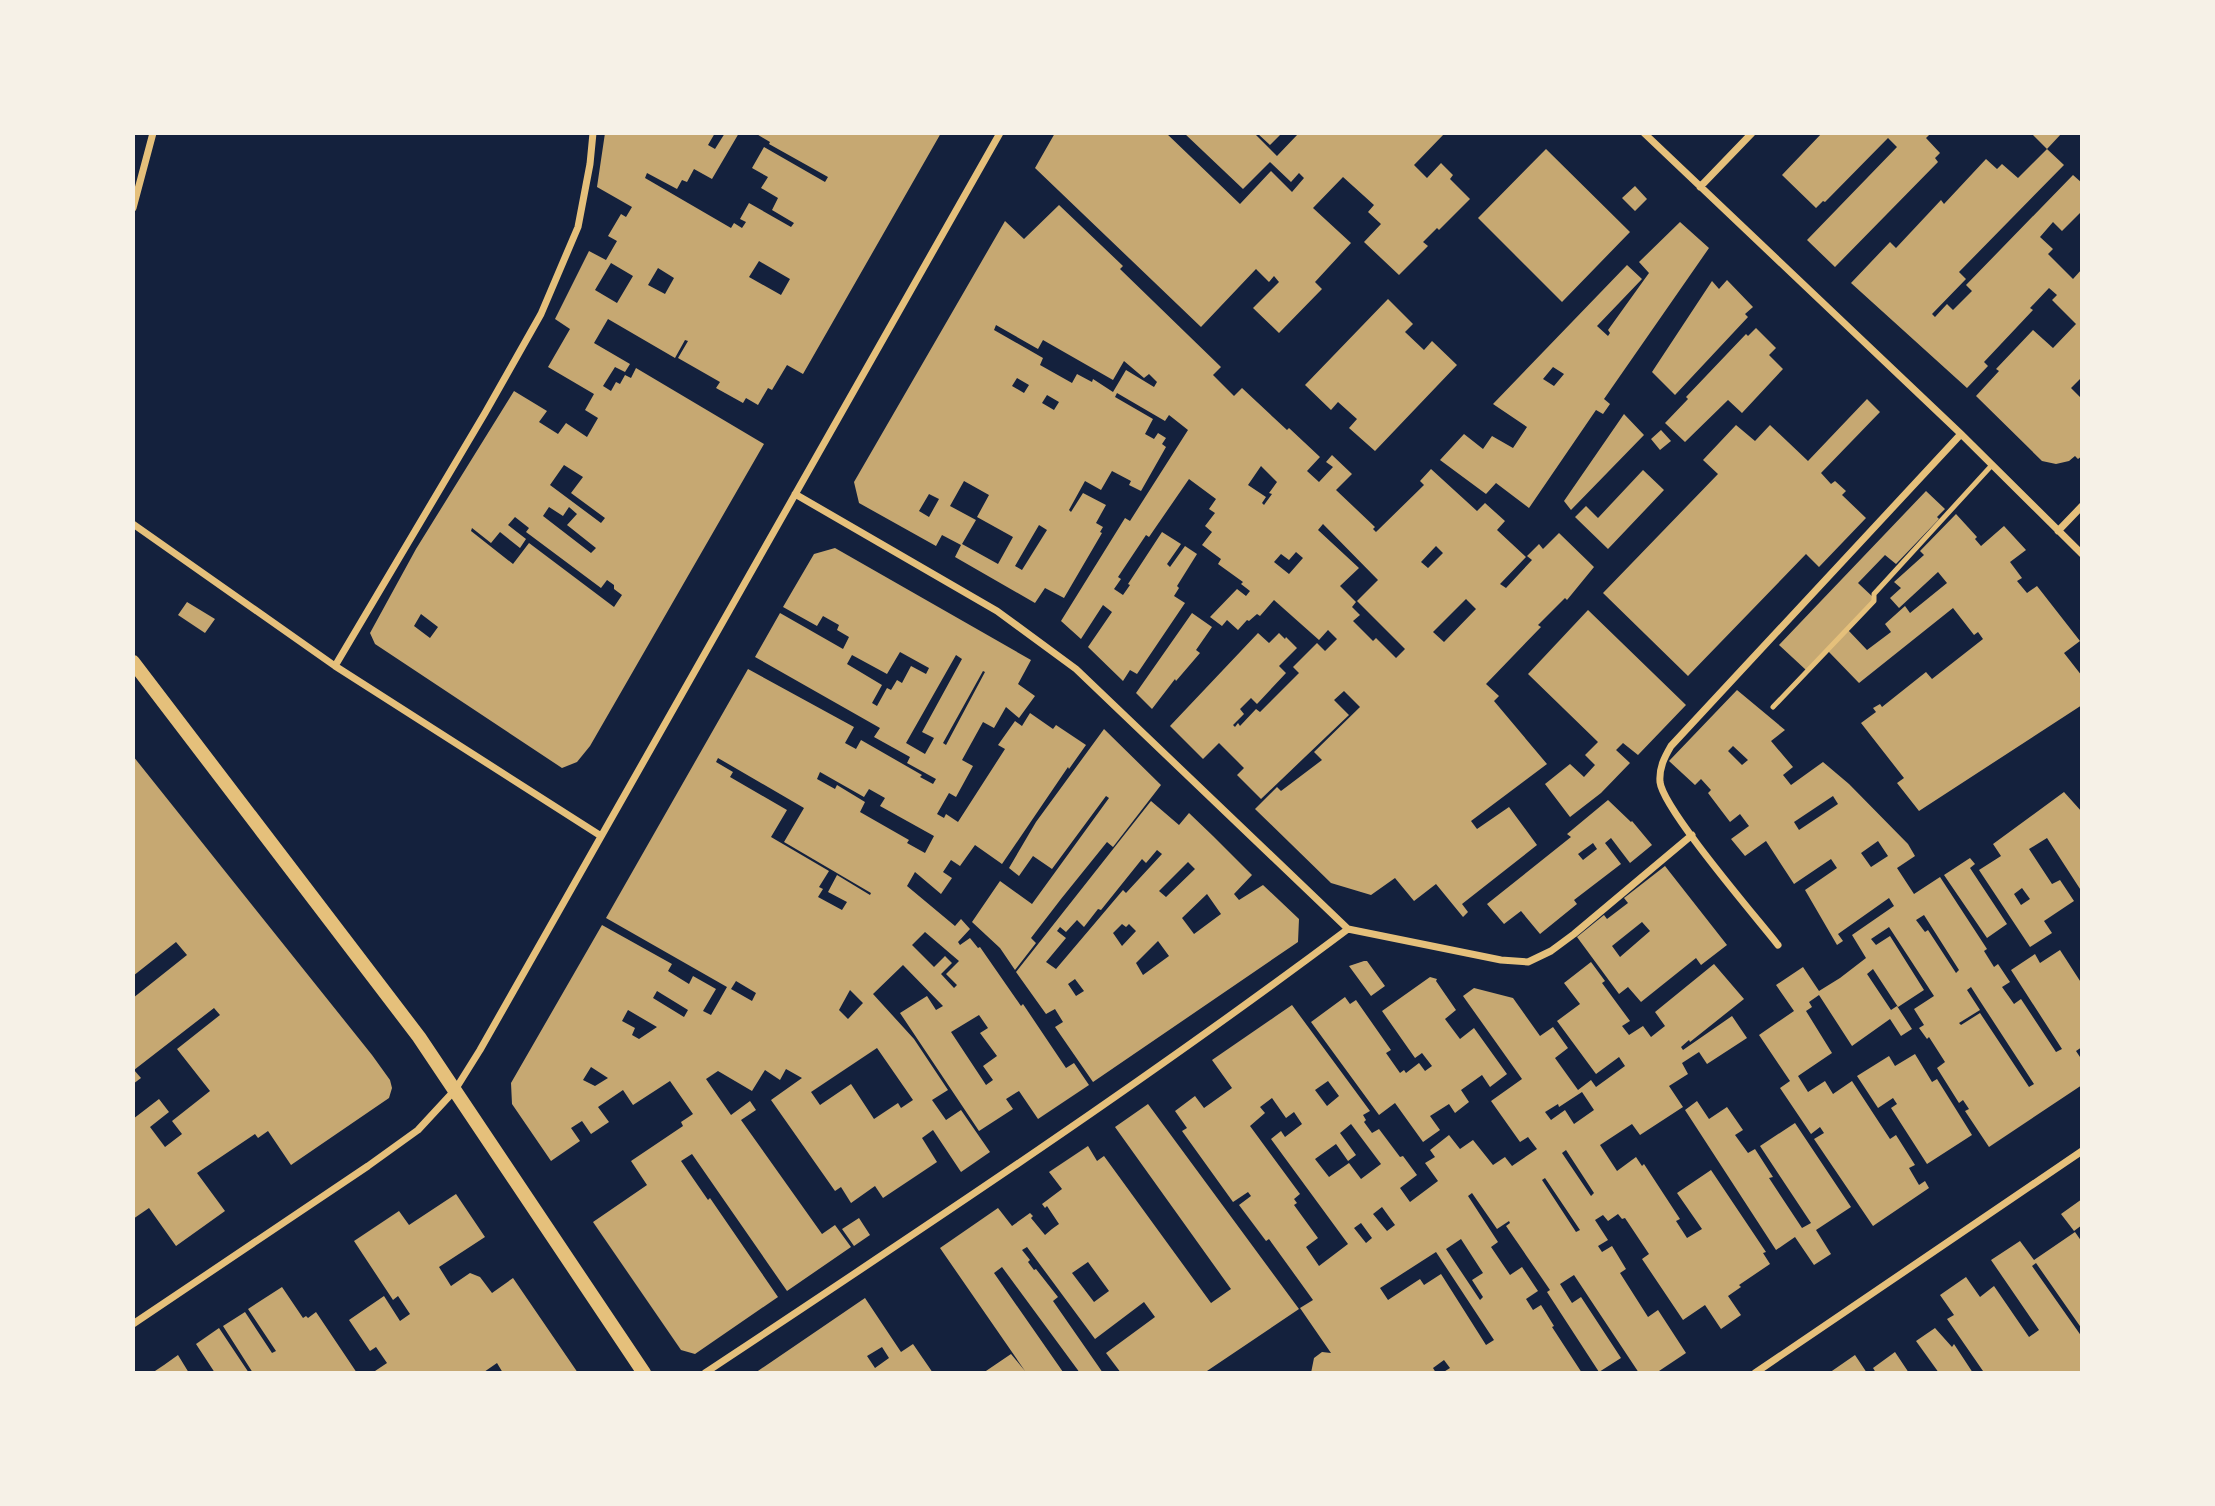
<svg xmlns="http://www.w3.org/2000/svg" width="2215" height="1506" font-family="Poppins,sans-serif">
	<rect width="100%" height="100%" fill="#14213d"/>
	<path fill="#c6a872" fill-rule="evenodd" d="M605,133H715L708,145L715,149L725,133H739L712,179L694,169L687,182L682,180L677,189L647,173L645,178L731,228L734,223L742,228L746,222L740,219L749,203L791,227L794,223L772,210L778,198L761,188L768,177L752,168L764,147L825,182L828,177L769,144L770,142L755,133H941L803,374L787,365L772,390L768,388L758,405L746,398L743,403L716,388L720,382L678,358L688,341L685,340L675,358L608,319L594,343L630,364L625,372L615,367L603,386L611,391L616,382L620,384L625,375L631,378L636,368L764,444L590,746L577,762L562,768L375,644L370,633L416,549L514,391L547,411L539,422L558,434L566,423L587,437L598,418L585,410L594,394L548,367L570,329L555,319L589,251L606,260L617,241L608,236L621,214L626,217L632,207L597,187ZM759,261L790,279L781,295L749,277ZM611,263L633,276L617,303L595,290ZM658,268L674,278L665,294L648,285ZM564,465L583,477L571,493L605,518L601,523L550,485ZM549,507L563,516L569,507L577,514L567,525L596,548L591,553L543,516ZM515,517L529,528L526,532L601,588L607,580L614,585V589L622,595L614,607L529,543L513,564L471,531L472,528L491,543L500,532L520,548L526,539L508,525ZM421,614L438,627L430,638L414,626Z
		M1055,133H1166L1240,204L1271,171L1292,192L1304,178L1299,173L1291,182L1270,162L1243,189L1184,133H1254L1277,156L1298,134L1296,133H1445L1414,165L1427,178L1441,163L1453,175L1450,179L1470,199L1439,230L1437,228L1423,242L1428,246L1399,275L1364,242L1381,224L1368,212L1374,205L1343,177L1313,208L1351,243L1315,282L1322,289L1279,333L1253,308L1279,282L1274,276L1269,282L1256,269L1201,327L1035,168Z
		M1257,133H1282L1270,145Z
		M1822,133H1931L1926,138L1940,153L1935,158L1938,162L1835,267L1807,240L1897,147L1888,138L1825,202L1823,201L1816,208L1782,175Z
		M2035,133H2062L2047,149L2033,135Z
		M1546,149L1630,232L1562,302L1478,218Z
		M2047,149L2064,165L1959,272L1966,279L1932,314L1935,317L1947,304L1953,310L1972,291L1966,285L2073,175L2082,183V211L2062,231L2053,222L2040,237L2053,249L2048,254L2073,279L2082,269V318L2080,320L2082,321V377L2071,388L2082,399V456L2078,459L2075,456L2069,461L2056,464L2042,461L1976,396L1999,371L1996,369L2033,330L2053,348L2076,324L2052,300L2057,295L2049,288L2030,308L2033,310L1984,362L1988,366L1967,388L1851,283L1890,242L1896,248L1941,200L1944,204L1986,159L1997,169L2002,164L2018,178Z
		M1635,186L1647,199L1635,211L1622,198Z
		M1059,205L1123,266L1120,269L1221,367L1213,375L1234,396L1242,388L1287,430L1289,428L1320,457L1307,471L1319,482L1333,467L1326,462L1332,455L1352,474L1336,490L1375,527L1373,529L1376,532L1424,485L1420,481L1431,469L1477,511L1485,503L1505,521L1497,530L1526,557L1500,584L1506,588L1532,560L1527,556L1539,544L1543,549L1559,533L1594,567L1567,600L1565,598L1538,625L1541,627L1486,684L1499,696L1494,701L1547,764L1471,821L1477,829L1509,807L1537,845L1462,904L1468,912L1463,917L1436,884L1414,901L1395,878L1371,895L1331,883L1255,809L1277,787L1281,791L1322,760L1314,752L1360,707L1344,691L1334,700L1349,715L1261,799L1237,775L1244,768L1219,743L1203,759L1170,726L1258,633L1269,643L1279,633L1285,639L1286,637L1297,648L1279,666L1286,673L1257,704L1251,698L1240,709L1244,714L1233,725L1235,727L1238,723L1240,726L1256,709L1260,712L1299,673L1293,667L1317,643L1325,651L1337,639L1328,630L1319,640L1274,600L1260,616L1257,614L1249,621L1247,620L1238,630L1227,620L1222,626L1210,617L1237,589L1246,596L1250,591L1241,584L1243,582L1218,564L1221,559L1202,545L1212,532L1205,526L1215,513L1209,509L1216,499L1189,479L1149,537L1146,535L1118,577L1121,579L1114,589L1123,595L1130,585L1128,584L1162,532L1181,544L1167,564L1170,567L1185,546L1197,554L1177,586L1179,588L1174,596L1185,603L1137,674L1130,670L1123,681L1088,647L1112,612L1103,605L1081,639L1061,621L1125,518L1130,521L1188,430L1169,415L1165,421L1117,393L1115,397L1153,419L1145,434L1154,439L1158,433L1166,438L1162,444L1166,447L1141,491L1129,485L1131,481L1112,471L1101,490L1085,481L1069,510L1071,512L1083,493L1106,505L1096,523L1103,527L1100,532L1102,533L1064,598L1045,588L1035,603L955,557L961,545L942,535L936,546L859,503L854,482L1005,221L1024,239ZM996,325L1038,349L1043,340L1113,380L1124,361L1144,378L1149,374L1157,382L1154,387L1126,370L1113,392L1093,379L1092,382L1077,374L1072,383L1040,365L1043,358L994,330ZM1017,378L1029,385L1024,393L1012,386ZM1047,395L1059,402L1054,410L1042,403ZM1261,466L1277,482L1269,493L1272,494L1264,505L1262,503L1266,497L1248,485ZM964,481L989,495L977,517L1013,537L998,564L962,544L976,520L950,506ZM929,494L939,499L929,517L919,511ZM1323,524L1378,580L1357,601L1405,649L1396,658L1376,638L1373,641L1353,621L1360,615L1352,607L1356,602L1340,586L1359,568L1318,530ZM1039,525L1047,530L1022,570L1015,566ZM1436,546L1443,553L1428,568L1421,562ZM1296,552L1303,558L1289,574L1274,562L1281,554L1289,560ZM1466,599L1476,609L1444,642L1433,632Z
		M1680,222L1709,248L1604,399L1610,404L1603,414L1596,410L1529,508L1496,483L1486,494L1440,460L1464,434L1483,449L1492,436L1513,448L1527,427L1493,404L1627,265L1642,279L1597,326L1608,336L1610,333L1608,330L1649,273L1639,262ZM1553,367L1564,374L1554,386L1543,379Z
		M1727,280L1753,307L1745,314L1748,317L1675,395L1652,372L1712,281L1719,289Z
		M1388,299L1413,324L1405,332L1424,350L1432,341L1457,365L1375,451L1349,428L1357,419L1338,402L1331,410L1305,385Z
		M1756,328L1776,348L1769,355L1783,369L1742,413L1728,400L1685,442L1665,423L1688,399L1686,397L1746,334L1748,336Z
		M1867,399L1880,412L1821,473L1831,484L1835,481L1846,491L1842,495L1866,518L1819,567L1806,554L1688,676L1603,593L1718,474L1703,460L1736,425L1755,441L1770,425L1808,461Z
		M1624,414L1644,435L1571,510L1564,501Z
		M1661,430L1671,441L1660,450L1651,439Z
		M1643,470L1664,490L1608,549L1575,517L1586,506L1598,518Z
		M1926,491L1945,509L1937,517L1939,519L1896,564L1885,555L1858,583L1875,599L1806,670L1779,645Z
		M1956,514L1977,537L1975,539L1981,546L2004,526L2026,550L2010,562L2022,578L2017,581L2027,593L2037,586L2080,641L2064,653L2082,676V705L1919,811L1897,783L1904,778L1861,723L1876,712L1873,708L1880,704L1882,707L1926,672L1932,679L1983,639L1978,632L1974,635L1953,608L1859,683L1828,651L1848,630L1867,650L1891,632L1885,624L1905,606L1910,613L1947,583L1938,572L1899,608L1890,598L1901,588L1894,582L1924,555L1920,551Z
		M835,548L1031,660L1018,684L1035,696L1019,718L1006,707L994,728L983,722L962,760L973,766L956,797L949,793L937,814L944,818L946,814L958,822L1005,749L998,745L1015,721L1022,726L1030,713L1053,729L1056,725L1086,745L1069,769L1068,767L1002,864L975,845L960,866L951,860L943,872L952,878L941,894L915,872L907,886L955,926L961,919L970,929L958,942L960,945L970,938L978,948L980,947L1021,1006L1023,1004L1066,1068L1074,1063L1089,1085L1038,1119L1019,1091L1006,1099L1013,1109L979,1131L900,1013L927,996L936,1010L943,1006L903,965L873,994L914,1039L948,1090L932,1100L946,1120L961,1110L990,1152L961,1172L933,1130L922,1138L937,1162L883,1198L875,1186L851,1203L841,1187L835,1191L771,1100L802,1078L786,1069L780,1080L765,1070L752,1091L718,1071L706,1079L731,1115L750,1101L756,1110L741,1120L822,1234L835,1225L851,1247L787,1291L692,1154L681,1161L708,1200L710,1198L778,1297L695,1354L681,1350L593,1222L647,1185L631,1161L683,1126L681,1122L693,1114L670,1081L633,1105L623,1090L598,1107L609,1122L591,1134L582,1121L571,1128L580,1141L551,1161L512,1104L511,1083L602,925L672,964L668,971L689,984L693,976L716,989L703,1011L711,1015L727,987L606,918L748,669L854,727L845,743L856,749L861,740L922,775L920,777L933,784L936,779L907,763L910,757L874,737L880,728L755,657L780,613L843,649L849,637L837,630L839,625L823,616L817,626L783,607L814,554ZM900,652L929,668L926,674L911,666L902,683L897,680L891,690L887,688L877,706L872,703L882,685L847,664L852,655L887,674ZM956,655L962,659L922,732L934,738L925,754L906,743ZM983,671L985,672L946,745L943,743ZM718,758L804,808L784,842L871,893L870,895L837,875L828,892L847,902L842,910L818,897L823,889L819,887L829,871L771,837L787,810L730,777L733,772L716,762ZM820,772L864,797L869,789L885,798L880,806L934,836L925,853L907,843L909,840L860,812L865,802L837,785L835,789L817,779ZM925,932L959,961L946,974L957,985L954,988L941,974L952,963L945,956L934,967L912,945ZM736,981L756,993L752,1001L731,989ZM850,990L863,1003L848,1019L839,1010ZM657,991L688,1010L684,1017L653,998ZM628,1010L657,1027L639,1039L632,1035L635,1028L622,1021ZM979,1015L988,1028L980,1033L997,1056L983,1066L993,1080L986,1085L951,1032ZM877,1048L913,1100L901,1108L898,1103L874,1119L851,1084L820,1105L811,1092ZM591,1067L608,1078L595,1086L583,1080Z
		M187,602L215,619L205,633L178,615Z
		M1588,610L1686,705L1638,755L1623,743L1616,750L1630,763L1601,793L1570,817L1545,784L1570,764L1584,777L1595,765L1585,755L1598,742L1528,674Z
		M1192,613L1212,627L1196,650L1200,653L1176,681L1175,679L1152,709L1136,693Z
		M1737,690L1785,730L1771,741L1793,767L1783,775L1791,785L1823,762L1849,784L1908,844L1915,856L1897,868L1914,894L1940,877L1987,949L1984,951L1994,967L1998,964L2010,982L2002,987L2014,1004L2021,999L2056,1052L2062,1049L2011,970L2035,954L2040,963L2060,950L2082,984V1047L2076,1051L2082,1060V1085L1989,1147L1965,1111L1969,1109L1963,1100L1959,1103L1937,1068L1945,1062L1929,1037L1927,1039L1919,1028L1924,1025L1914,1009L1934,996L1889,927L1871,939L1876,945L1890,936L1924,990L1898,1007L1873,969L1867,974L1891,1010L1897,1006L1912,1029L1901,1036L1890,1019L1852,1046L1819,995L1809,1002L1812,1007L1806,1011L1832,1053L1798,1076L1808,1092L1825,1081L1833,1094L1852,1081L1890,1139L1896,1135L1915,1165L1909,1168L1919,1185L1925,1181L1929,1188L1873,1226L1814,1139L1824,1133L1820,1127L1811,1134L1780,1088L1790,1081L1759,1035L1794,1011L1776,985L1803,967L1819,991L1840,978L1866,958L1852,935L1894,906L1889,898L1838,934L1843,941L1837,945L1805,890L1837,868L1831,859L1794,884L1766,841L1745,856L1731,839L1749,826L1740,814L1730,822L1708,793L1711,790L1701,779L1695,785L1669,761ZM1733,746L1748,760L1742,765L1728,751ZM1833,796L1838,804L1799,830L1794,822ZM1878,841L1888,856L1871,867L1861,853ZM1924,915L1959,970L1956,973L1928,930L1925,932L1916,920ZM1971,987L1980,1001L2034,1084L2029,1087L1980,1013L1961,1025L1959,1023L1980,1010L1967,990Z
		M1104,729L1161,785L1113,847L1107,842L1061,899L1031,938L1036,943L1015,970L1000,948L972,922L1000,881L1032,904L1109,798L1106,796L1052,869L1033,856L1019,876L1009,868L1036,822Z
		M133,756L372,1055L390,1080L392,1088L389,1098L291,1165L268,1131L258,1138L255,1134L197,1173L225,1211L176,1246L149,1208L133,1219V1119L159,1099L169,1112L150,1127L165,1147L182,1134L172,1121L210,1091L177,1049L220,1015L214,1008L134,1070L141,1078L133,1084V998L187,955L176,942L133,976Z
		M2064,792L2082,812V892L2047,838L2029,849L2052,884L2060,880L2074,901L2044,921L2052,933L2030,947L1979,870L2001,856L1993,844ZM2022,888L2030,899L2021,905L2014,894Z
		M1608,800L1631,822L1632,821L1652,845L1630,863L1611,838L1605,843L1621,864L1574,900L1577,904L1540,934L1521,911L1504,924L1487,904L1571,837L1567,834ZM1593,843L1597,849L1583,860L1578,854Z
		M1151,801L1179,825L1189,813L1213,836L1252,875L1234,894L1239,900L1263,885L1299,919L1298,942L1093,1082L1055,1027L1063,1022L1055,1009L1046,1014L1016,972ZM1157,850L1162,854L1126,893L1123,890L1056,969L1046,962L1066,938L1057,931L1060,927L1066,932L1077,920L1084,927L1098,909L1101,910L1142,859L1146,863ZM1188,862L1195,869L1166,897L1159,891ZM1207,894L1221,914L1194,934L1182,918ZM1122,924L1126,927L1129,924L1136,931L1122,946L1113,933ZM1158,941L1169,956L1143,975L1136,963ZM1075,979L1084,991L1076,996L1068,984Z
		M1970,858L1975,864L1970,868L2007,924L1987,938L1944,875Z
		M1665,866L1727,945L1701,965L1696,958L1641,1002L1628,987L1619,994L1577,937L1604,915L1607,919L1628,903L1624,898ZM1642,922L1650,931L1620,957L1612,946Z
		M1364,961H1367L1385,986L1371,996L1349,966Z
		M1591,962L1605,981L1602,983L1630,1021L1622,1026L1629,1035L1643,1026L1651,1037L1665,1026L1655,1012L1714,964L1744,999L1690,1042L1689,1040L1681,1047L1683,1050L1732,1016L1747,1038L1707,1064L1699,1052L1682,1063L1688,1074L1669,1086L1683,1107L1640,1135L1632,1124L1600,1145L1617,1171L1636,1157L1642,1166L1644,1164L1680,1219L1676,1221L1687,1238L1702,1229L1677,1193L1711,1170L1766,1252L1763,1253L1770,1264L1739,1285L1741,1287L1728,1296L1741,1315L1721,1329L1705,1305L1683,1320L1642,1259L1649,1254L1625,1218L1622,1219L1618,1214L1608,1221L1603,1215L1595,1220L1608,1240L1598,1246L1602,1252L1612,1246L1626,1269L1620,1273L1648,1317L1658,1310L1686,1353L1656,1373H1639L1574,1275L1560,1284L1572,1303L1581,1297L1621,1358L1599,1372L1547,1292L1550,1290L1506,1226L1510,1223L1509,1221L1497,1229L1472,1193L1468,1196L1498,1242L1491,1247L1510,1275L1522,1267L1538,1291L1526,1299L1533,1310L1541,1305L1554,1326L1552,1327L1582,1373H1442L1450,1368L1444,1360L1433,1368L1436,1373H1311L1314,1358L1322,1352L1331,1353L1300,1308L1313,1300L1269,1239L1266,1241L1239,1205L1251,1196L1248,1192L1233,1202L1182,1131L1187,1128L1175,1111L1195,1096L1204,1108L1232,1088L1212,1060L1292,1005L1370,1111L1363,1115L1366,1120L1364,1122L1372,1133L1379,1129L1400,1157L1403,1156L1417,1175L1400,1188L1410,1202L1438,1181L1425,1163L1435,1157L1430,1150L1449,1135L1460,1149L1473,1140L1493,1165L1505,1157L1512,1166L1537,1149L1528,1137L1520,1142L1491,1101L1522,1079L1463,996L1474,988L1513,998L1540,1036L1553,1027L1568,1048L1555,1058L1578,1090L1591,1080L1596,1087L1625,1066L1619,1057L1596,1074L1557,1021L1580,1004L1564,983ZM1328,1081L1339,1096L1327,1106L1315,1090ZM1582,1092L1594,1110L1574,1124L1565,1110L1551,1120L1545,1112L1558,1104L1559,1107ZM1272,1098L1286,1118L1294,1112L1302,1124L1285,1137L1281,1131L1271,1139L1348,1244L1319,1266L1306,1247L1318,1238L1294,1205L1297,1203L1294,1199L1300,1194L1250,1126L1265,1113L1260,1107ZM1351,1124L1381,1164L1361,1179L1349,1163L1329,1177L1315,1159L1336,1144L1348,1161L1356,1155L1340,1133ZM1566,1150L1594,1193L1591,1196L1562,1153ZM1545,1178L1580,1230L1576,1232L1542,1180ZM1382,1207L1395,1225L1387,1231L1373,1214ZM1361,1223L1372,1238L1366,1243L1354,1228ZM1461,1239L1483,1273L1472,1280L1483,1297L1480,1300L1446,1249ZM1436,1252L1494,1340L1486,1345L1441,1274L1424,1285L1420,1279L1388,1300L1380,1288Z
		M1430,977L1437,979L1436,981L1456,1010L1445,1019L1460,1039L1474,1028L1507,1074L1490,1087L1482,1075L1461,1090L1469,1102L1455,1113L1449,1104L1430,1116L1440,1130L1423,1142L1395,1103L1379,1115L1311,1022L1345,997L1350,1004L1356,1000L1391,1050L1386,1053L1400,1073L1404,1070L1406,1073L1419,1063L1425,1071L1432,1066L1422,1053L1415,1058L1382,1011Z
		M1915,1054L1932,1082L1937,1079L1972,1135L1927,1164L1891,1108L1897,1104L1893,1098L1878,1108L1857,1076L1889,1056L1895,1066Z
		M1697,1101L1709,1119L1727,1107L1743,1130L1735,1135L1748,1153L1755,1149L1773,1177L1769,1178L1802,1228L1811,1223L1760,1146L1795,1123L1851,1207L1816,1230L1831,1254L1814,1265L1795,1237L1776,1250L1685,1110Z
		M1148,1104L1299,1309L1204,1373H1121L1106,1353L1155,1317L1144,1302L1095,1339L1027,1247L1022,1250L1030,1260L1028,1262L1034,1270L1036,1269L1058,1297L1053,1301L1103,1373H1080L1002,1267L994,1273L1063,1372L983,1373L1011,1354L1025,1371L940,1248L998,1208L1012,1226L1030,1213L1033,1216L1031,1218L1045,1235L1052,1229L1059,1224L1047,1206L1045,1208L1042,1204L1062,1189L1049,1172L1088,1146L1097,1161L1104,1156L1211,1303L1231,1289L1115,1127ZM1088,1262L1109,1291L1094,1302L1072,1273Z
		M456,1194L485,1237L439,1267L451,1286L470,1273L480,1277L492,1293L513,1278L578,1373H503L497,1363L484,1372L485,1373H372L387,1363L376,1347L370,1351L349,1320L384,1296L400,1321L410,1314L398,1296L393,1300L354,1241L399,1211L409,1225Z
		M2082,1199V1225L2074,1231L2061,1214Z
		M859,1218L870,1235L854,1246L842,1229Z
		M2075,1232L2082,1242V1329L2036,1263L2032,1266L2082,1337V1373H1981L1983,1371L1947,1319L1954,1315L1940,1295L1966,1277L1980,1297L1994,1286L2029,1337L2039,1330L1991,1260L2020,1241L2034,1260Z
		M282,1287L303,1318L306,1316L308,1318L316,1312L357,1373H290L289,1371L285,1373H253L223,1326L245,1312L272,1353L276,1351L248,1309Z
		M865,1298L901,1352L913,1344L933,1373H755ZM882,1347L889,1358L875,1368L867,1356Z
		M219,1328L249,1373H215L196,1344Z
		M1935,1328L1952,1347L1954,1344L1973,1373H1939L1916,1341Z
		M1895,1352L1909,1373H1876L1873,1368Z
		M178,1355L189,1373H152L164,1365Z
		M1855,1355L1867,1373H1829Z"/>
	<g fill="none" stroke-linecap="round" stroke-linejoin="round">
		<path stroke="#e5c07b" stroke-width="5" d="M1773,707L1874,601V594L1992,465"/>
		<path stroke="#e5c07b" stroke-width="7" d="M1644,133L1961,434L2082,554
			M1700,187L1752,133
			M133,208L153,133
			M795,494L997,611L1076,669L1348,929
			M133,524L335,666L601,836
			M2058,531L2082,506
			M335,666L485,413L541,314L578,227L590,164L593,133
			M1348,929L1501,960L1528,962L1551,951L1574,934L1692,835
			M1778,945C1756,917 1663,809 1660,782C1659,768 1664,758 1671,746L1961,434
			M133,1324L368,1166L418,1130L455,1090L480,1050L1000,133
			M705,1373C922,1229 1140,1085 1348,929
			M1755,1373L2082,1151"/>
		<path stroke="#e5c07b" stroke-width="14" d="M133,662L419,1037L644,1373"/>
	</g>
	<rect width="2215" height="1506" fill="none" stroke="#f6f1e7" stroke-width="270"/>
</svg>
